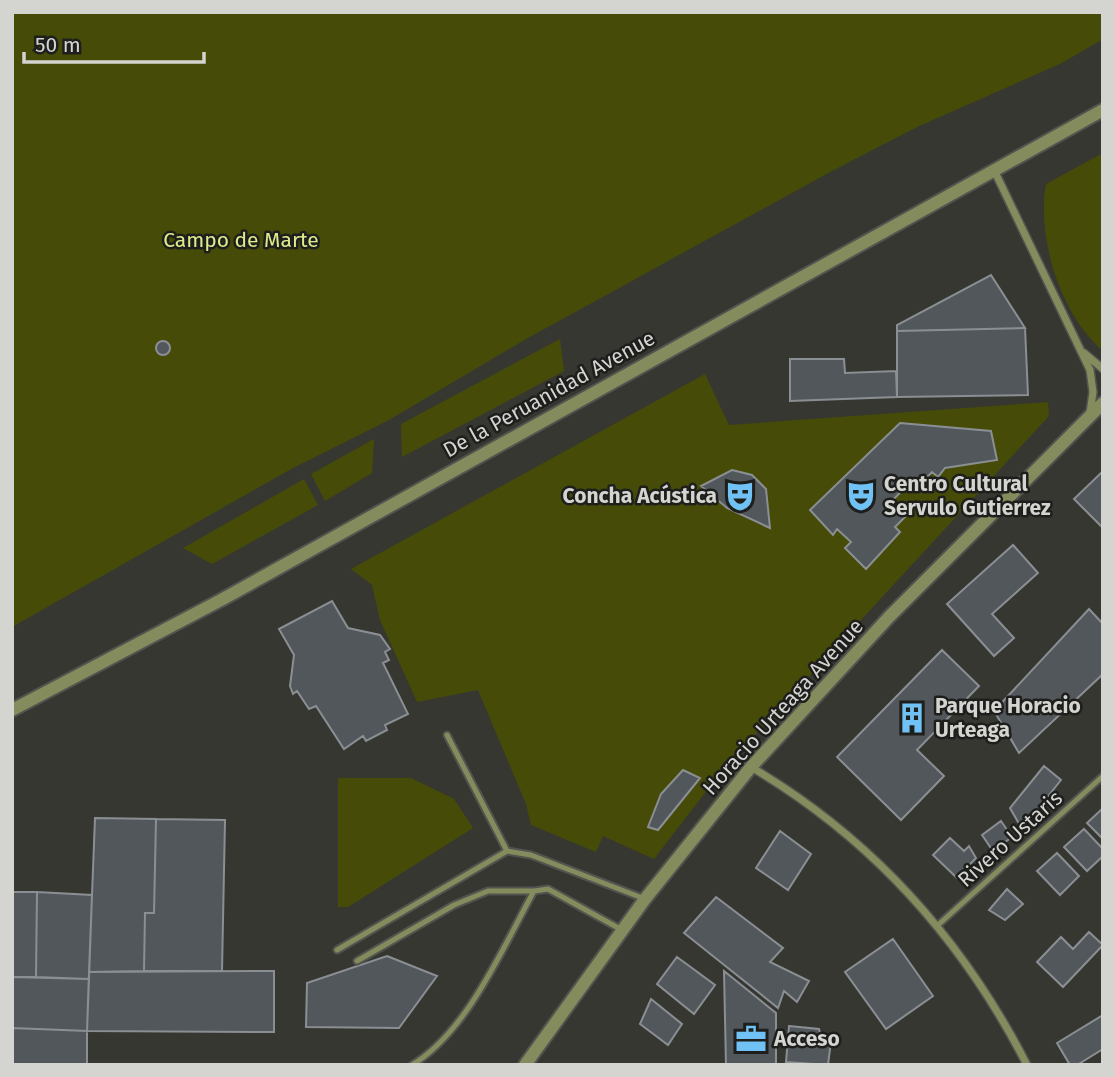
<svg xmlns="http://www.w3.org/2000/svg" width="1115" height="1077" font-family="'Fira Sans',sans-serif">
	<rect width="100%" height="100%" fill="#373732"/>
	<path fill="#464c07" d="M12,12H1103V39L1062,63L917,127L832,171L528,338L389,420L293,468L12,627Z
		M1103,153V351C1061,315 1036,238 1046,184Z
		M560,339L564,371L402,457L401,424Z
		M705,374L729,425L1048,402L1049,416L721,772L654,859L603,836L596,852L531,825L526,804L478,690L417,702L380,620L372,585L351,569Z
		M374,439L372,473L325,501L311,474Z
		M304,479L318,505L212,564L183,548Z
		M338,778H411L454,799L473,828L348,907H338Z"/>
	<path fill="#52575b" stroke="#8a8f93" stroke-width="2" d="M991,275L1025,328L897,331V325Z
		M1025,328L1028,395L897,397V331Z
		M156 348a7 7 0 1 1 14 0a7 7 0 1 1-14 0Z
		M790,359H844L845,373L896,371L897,397L790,401Z
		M900,423L991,431L997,460L945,468L938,477L932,472L915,489L909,483L891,502L905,517L895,527L900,532L866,569L845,548L851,542L837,529L833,535L810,510Z
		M732,470L752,475L766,489L770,528L727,508L701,486Z
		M1103,471V528L1074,499Z
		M1013,545L1038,573L992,614L1014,638L994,656L947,604Z
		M332,601L348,628L380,635L390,649L385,652L389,660L383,663L408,714L385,725L387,730L366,741L363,736L344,749L316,706L309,709L297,691L293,694L290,686L294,655L279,629Z
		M1089,609L1103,624V674L1019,753L994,711Z
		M942,650L979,686L917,750L944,776L901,820L837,757Z
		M1044,766L1061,780L1022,829L1010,808Z
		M683,770L700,778L658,830L648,827L661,794Z
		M1103,808V839L1087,823Z
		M95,818L156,819L154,913H145L144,971L89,972Z
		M156,819L225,820L222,971H144L145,913H154Z
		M1001,821L1012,837L993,851L982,835Z
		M1084,829L1103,849V856L1087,871L1064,847Z
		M780,831L811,854L788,890L756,868Z
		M950,838L964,851L969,846L976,858L957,878L933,855Z
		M1057,853L1079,876L1060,895L1037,871Z
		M1007,889L1023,904L1005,920L989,910Z
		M12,892H37L36,977H12Z
		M37,892L92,895L89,979L36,977Z
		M716,897L783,948L770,962L809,981L797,1002L784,991L778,1008L684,933Z
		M1089,932L1103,945L1063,987L1037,962L1061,937L1073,949Z
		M893,939L933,996L886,1029L845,972Z
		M387,956L437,976L399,1028L306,1027L307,983Z
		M677,957L715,985L694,1014L657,984Z
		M274,971V1032L87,1031L89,972Z
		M724,971L776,1013V1065H726Z
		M12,977L89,979L87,1031L12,1028Z
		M651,999L682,1024L668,1045L640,1024Z
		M1103,1015V1049L1077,1065H1070L1057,1043Z
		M789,1026L819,1029L822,1041H831L828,1065L786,1062Z
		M12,1028L87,1031V1065H12Z"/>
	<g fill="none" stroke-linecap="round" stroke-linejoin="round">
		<g stroke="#53534f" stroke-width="9">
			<path id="service" d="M447,735L507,851
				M938,925L1103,776
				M337,950L507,851L531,855L645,899
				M357,961L454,905L488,891H534
				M412,1065C468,1031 503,947 534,891L548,889L622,930"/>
		</g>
		<g stroke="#53534f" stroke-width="10">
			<path id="minor" d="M994,170L1090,370L1093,392L1090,413
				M1084,353L1103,369
				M751,767C873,839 963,940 1027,1065"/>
		</g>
		<g stroke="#53534f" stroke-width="16">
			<path id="tertiary" d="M12,710L221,600L1103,110
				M525,1065L645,899L751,767L889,617L1103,403"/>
		</g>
		<use href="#service" stroke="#848b5c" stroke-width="5"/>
		<use href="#minor" stroke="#848b5c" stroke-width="7"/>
		<use href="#tertiary" stroke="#848b5c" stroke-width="12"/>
	</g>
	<defs>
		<g id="theatre-bare" transform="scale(2.415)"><path d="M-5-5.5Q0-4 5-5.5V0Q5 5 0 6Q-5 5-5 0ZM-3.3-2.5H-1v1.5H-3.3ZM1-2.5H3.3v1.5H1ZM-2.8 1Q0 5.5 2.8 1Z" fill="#70c2f4" stroke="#1e1f1c" stroke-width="2.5" paint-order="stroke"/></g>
		<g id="building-bare" transform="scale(2.415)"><path d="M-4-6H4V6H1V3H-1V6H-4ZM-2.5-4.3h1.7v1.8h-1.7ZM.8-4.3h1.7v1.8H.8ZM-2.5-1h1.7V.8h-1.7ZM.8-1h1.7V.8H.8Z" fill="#70c2f4" stroke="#1e1f1c" stroke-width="2.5" paint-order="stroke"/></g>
		<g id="office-bare" transform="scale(2.415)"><path d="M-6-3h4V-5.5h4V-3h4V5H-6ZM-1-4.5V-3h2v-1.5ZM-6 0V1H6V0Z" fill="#70c2f4" stroke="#1e1f1c" stroke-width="2.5" paint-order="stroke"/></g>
	</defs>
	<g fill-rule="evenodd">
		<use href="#theatre-bare" x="740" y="496"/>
		<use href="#theatre-bare" x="861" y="496"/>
		<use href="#building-bare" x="912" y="718"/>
		<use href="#office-bare" x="751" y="1039"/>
	</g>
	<g text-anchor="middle" stroke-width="5" stroke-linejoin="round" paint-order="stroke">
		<g font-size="21" fill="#ddeb8c" stroke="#1e1f1c">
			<text x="241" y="247">Campo de Marte</text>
		</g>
		<g font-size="21" fill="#d4d4d1" stroke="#1e1f1c">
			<text transform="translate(549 394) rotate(-29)" y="7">De la Peruanidad Avenue</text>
			<text transform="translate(783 707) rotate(-48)" y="7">Horacio Urteaga Avenue</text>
			<text transform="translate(1010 839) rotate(-42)" y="7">Rivero Ustaris</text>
		</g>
		<g font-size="21" font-weight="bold" fill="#d4d4d1" stroke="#1e1f1c" text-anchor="start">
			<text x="884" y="491">Centro Cultural<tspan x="884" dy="24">Servulo Gutierrez</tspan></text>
			<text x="717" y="503" text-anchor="end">Concha Acústica</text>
			<text x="935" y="713">Parque Horacio<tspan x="935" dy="24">Urteaga</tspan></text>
			<text x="774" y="1046">Acceso</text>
		</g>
	</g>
	<rect width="1115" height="1077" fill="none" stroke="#d4d4d1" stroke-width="28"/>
	<path d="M24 52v10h180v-10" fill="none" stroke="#d4d4d1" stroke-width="3.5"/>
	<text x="35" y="52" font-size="21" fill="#d4d4d1" stroke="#1e1f1c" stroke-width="5" paint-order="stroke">50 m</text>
</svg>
